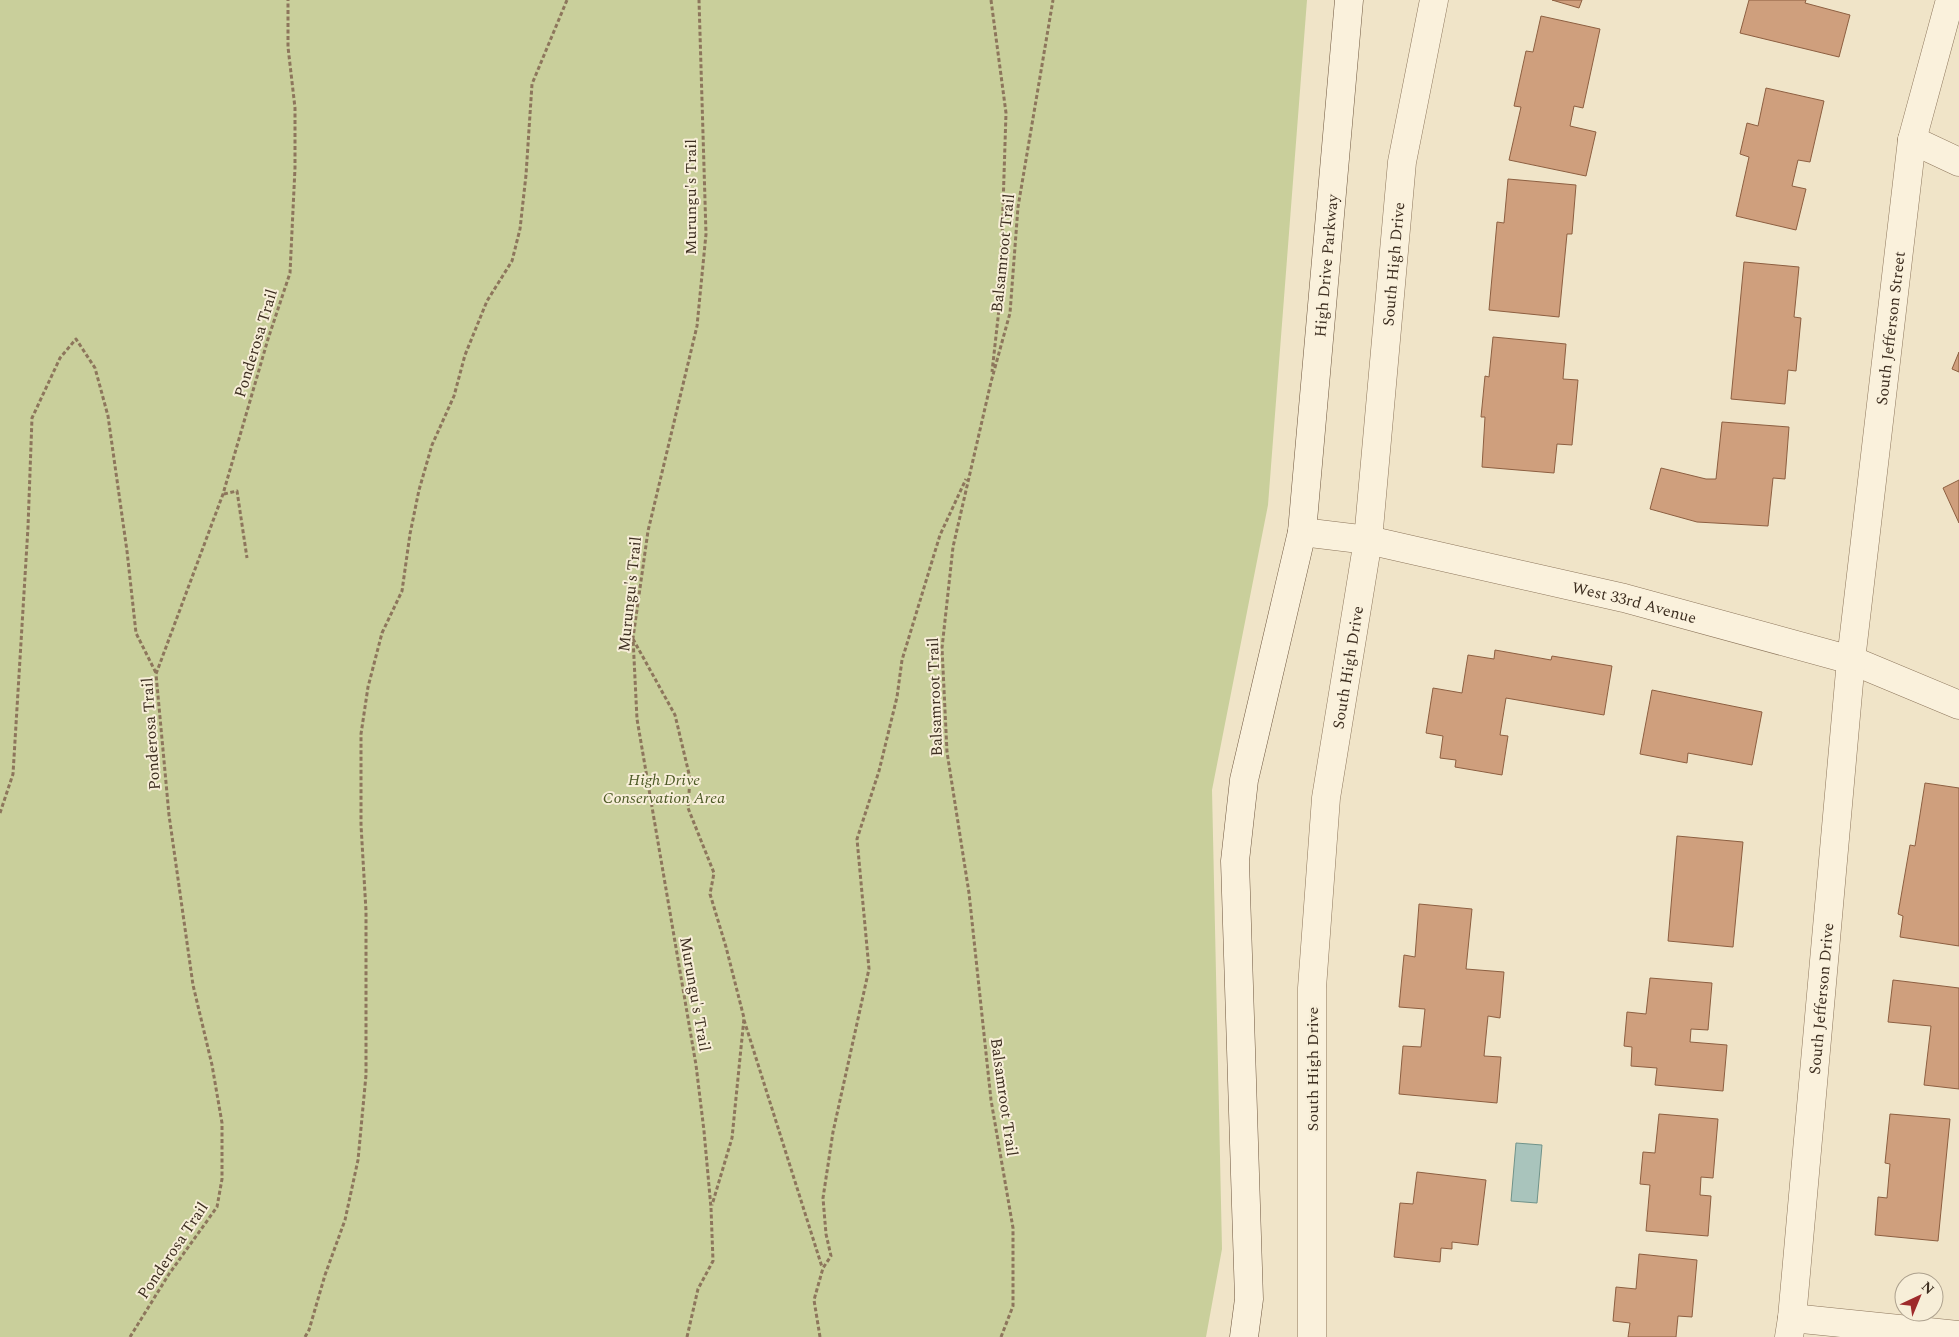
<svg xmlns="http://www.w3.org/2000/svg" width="1959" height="1337" font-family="Spectral,serif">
	<rect width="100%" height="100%" fill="#f0e4c8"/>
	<path fill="#c9cf9b" d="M0,0H1307L1268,505L1212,790L1222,1249L1206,1337H0Z"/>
	<path fill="#a9c4bc" stroke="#6f938a" d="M1516,1143L1542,1145L1537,1203L1511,1201Z"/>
	<path fill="#cf9f7d" stroke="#8d5f41" d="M1552,0H1582L1579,8Z
		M1749,0H1806L1805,3L1850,15L1839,57L1740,33Z
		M1541,16L1600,29L1583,108L1574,106L1570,126L1596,132L1586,176L1509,160L1521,107L1514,106L1526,51L1533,52Z
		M1766,88L1824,101L1810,162L1798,160L1792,186L1806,189L1796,230L1736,216L1749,157L1740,154L1747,123L1758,126Z
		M1508,179L1576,185L1572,234H1567L1559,317L1489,310L1497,222L1504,223Z
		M1744,262L1799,267L1794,317L1801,318L1796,371L1788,370L1785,404L1731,399Z
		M1493,337L1566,344L1563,379L1578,380L1572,445L1557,444L1554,473L1482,467L1485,417H1481L1485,376L1489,377Z
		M1959,352V372L1952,369Z
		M1722,422L1789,427L1785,479L1773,478L1768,526L1697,522L1650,509L1661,468L1706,479H1716Z
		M1959,480V523L1943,488Z
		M1495,650L1551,660L1552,656L1612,666L1604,715L1506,698L1500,735L1508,736L1502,775L1455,767L1456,760L1440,758L1443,736L1426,733L1433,688L1462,693L1468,655L1494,659Z
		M1652,690L1762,712L1752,765L1688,753L1687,763L1640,754Z
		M1925,783L1959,788V946L1900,937L1903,916L1898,914L1910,845L1915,846Z
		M1677,836L1743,842L1733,947L1668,941Z
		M1419,904L1472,909L1466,969L1504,972L1500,1018L1488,1016L1484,1056L1501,1057L1497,1103L1399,1094L1403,1046L1421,1047L1425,1009L1399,1007L1404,955L1415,957Z
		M1650,978L1712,983L1708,1030L1691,1029L1690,1042L1727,1045L1723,1091L1655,1085L1657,1068L1631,1066L1632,1047L1624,1046L1627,1012L1646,1014Z
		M1893,980L1959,988V1089L1924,1085L1931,1026L1888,1022Z
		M1659,1114L1718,1119L1713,1178L1701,1177L1700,1195L1711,1196L1708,1236L1646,1231L1650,1185L1640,1184L1643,1152L1655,1153Z
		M1890,1114L1950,1119L1938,1241L1875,1235L1878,1197L1887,1198L1890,1164L1885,1163Z
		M1417,1172L1486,1180L1478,1245L1452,1242V1249L1441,1248L1440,1262L1394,1257L1400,1203L1413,1204Z
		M1639,1254L1697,1260L1692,1317L1678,1316L1676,1337H1628L1630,1323L1613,1321L1616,1287L1636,1289Z"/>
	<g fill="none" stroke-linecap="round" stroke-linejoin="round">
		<g stroke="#8d765c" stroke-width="29">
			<g id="street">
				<path d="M1912,140L1959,162"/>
				<path id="s1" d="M1302,532L1368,540L1624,598L1851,660L1959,705"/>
				<path d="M1792,1318L1959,1335"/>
				<path id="s2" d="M1312,1337V988L1326,798L1368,540L1402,162L1434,0"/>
				<path id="s3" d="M1789,1337L1792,1318L1851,660L1912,140L1950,0"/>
			</g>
		</g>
		<g stroke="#6f573f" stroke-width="29">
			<g id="secondary">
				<path id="s4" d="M1244,1337L1249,1299L1235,861L1244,780L1302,532L1349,0"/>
			</g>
		</g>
		<path stroke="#8d765c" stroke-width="3" stroke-dasharray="4 2.5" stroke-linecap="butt" d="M991,0L1006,113L1000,300L992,372
			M224,494L237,491L247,558
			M633,639L675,715L690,778L688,808L714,873L710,894L726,947L744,1018L732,1138L712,1205
			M0,813L13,774L28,527L32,418L60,358L76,339L95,368L108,416L127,551L136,633L156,673
			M744,1020L822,1267
			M130,1337L169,1274L217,1207L222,1179V1123L212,1065L193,985L169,815L156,674L223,494L268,339L290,273L295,168V108L288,47V0
			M305,1337L309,1330L325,1275L345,1220L358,1160L366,1075V911L361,825V734L368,687L382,633L402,591L410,534L419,490L432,445L454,396L465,355L487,301L512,261L520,229L526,175L532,84L567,0
			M687,1337L698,1289L713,1261L711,1208L704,1131L696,1065L637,719L633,638L648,531L697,326L706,234L699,0
			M820,1337L814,1300L823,1268L831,1256L826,1234L823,1198L833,1132L869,969L857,839L879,771L897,697L902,660L940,535L966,479
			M1001,1337L1013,1306V1228L991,1100L969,893L947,752L942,648L953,547L991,382L1010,313L1018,207L1053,0"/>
		<use href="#street" stroke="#faf1dc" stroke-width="28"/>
		<use href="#secondary" stroke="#faf1dc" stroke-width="28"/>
	</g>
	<g text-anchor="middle" stroke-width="4" stroke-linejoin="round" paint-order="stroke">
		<g font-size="16" fill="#3d2e20" stroke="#f7eed8">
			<text transform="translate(690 197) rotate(-90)" y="6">Murungu's Trail</text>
			<text transform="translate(1002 253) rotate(-84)" y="6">Balsamroot Trail</text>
			<text dy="6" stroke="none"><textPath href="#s2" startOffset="1078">South High Drive</textPath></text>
			<text dy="6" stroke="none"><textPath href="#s4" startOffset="1080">High Drive Parkway</textPath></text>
			<text dy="6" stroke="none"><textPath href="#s3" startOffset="1014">South Jefferson Street</textPath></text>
			<text transform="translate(255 343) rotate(-73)" y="6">Ponderosa Trail</text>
			<text transform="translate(629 594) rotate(-84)" y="6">Murungu's Trail</text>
			<text dy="6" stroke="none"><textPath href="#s1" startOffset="340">West 33rd Avenue</textPath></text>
			<text dy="6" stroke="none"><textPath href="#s2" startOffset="672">South High Drive</textPath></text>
			<text transform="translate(934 697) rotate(-92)" y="6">Balsamroot Trail</text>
			<text transform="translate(150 734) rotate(-94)" y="6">Ponderosa Trail</text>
			<text transform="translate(696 994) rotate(80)" y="6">Murungu's Trail</text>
			<text dy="6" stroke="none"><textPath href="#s3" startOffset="340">South Jefferson Drive</textPath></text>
			<text transform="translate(1312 1069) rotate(-90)" y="6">South High Drive</text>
			<text transform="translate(1005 1097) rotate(82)" y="6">Balsamroot Trail</text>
			<text transform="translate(172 1250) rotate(-56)" y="6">Ponderosa Trail</text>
		</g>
		<g font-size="16" font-style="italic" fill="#4d5a26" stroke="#f7eed8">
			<text x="664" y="785">High Drive<tspan x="664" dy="18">Conservation Area</tspan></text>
		</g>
	</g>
	<g transform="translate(1919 1297) rotate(44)"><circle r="24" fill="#f7eed8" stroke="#ada18e"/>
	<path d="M0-4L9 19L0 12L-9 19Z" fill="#9e2a2b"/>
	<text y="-8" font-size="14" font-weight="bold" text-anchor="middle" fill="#3d2e20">N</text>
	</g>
</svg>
